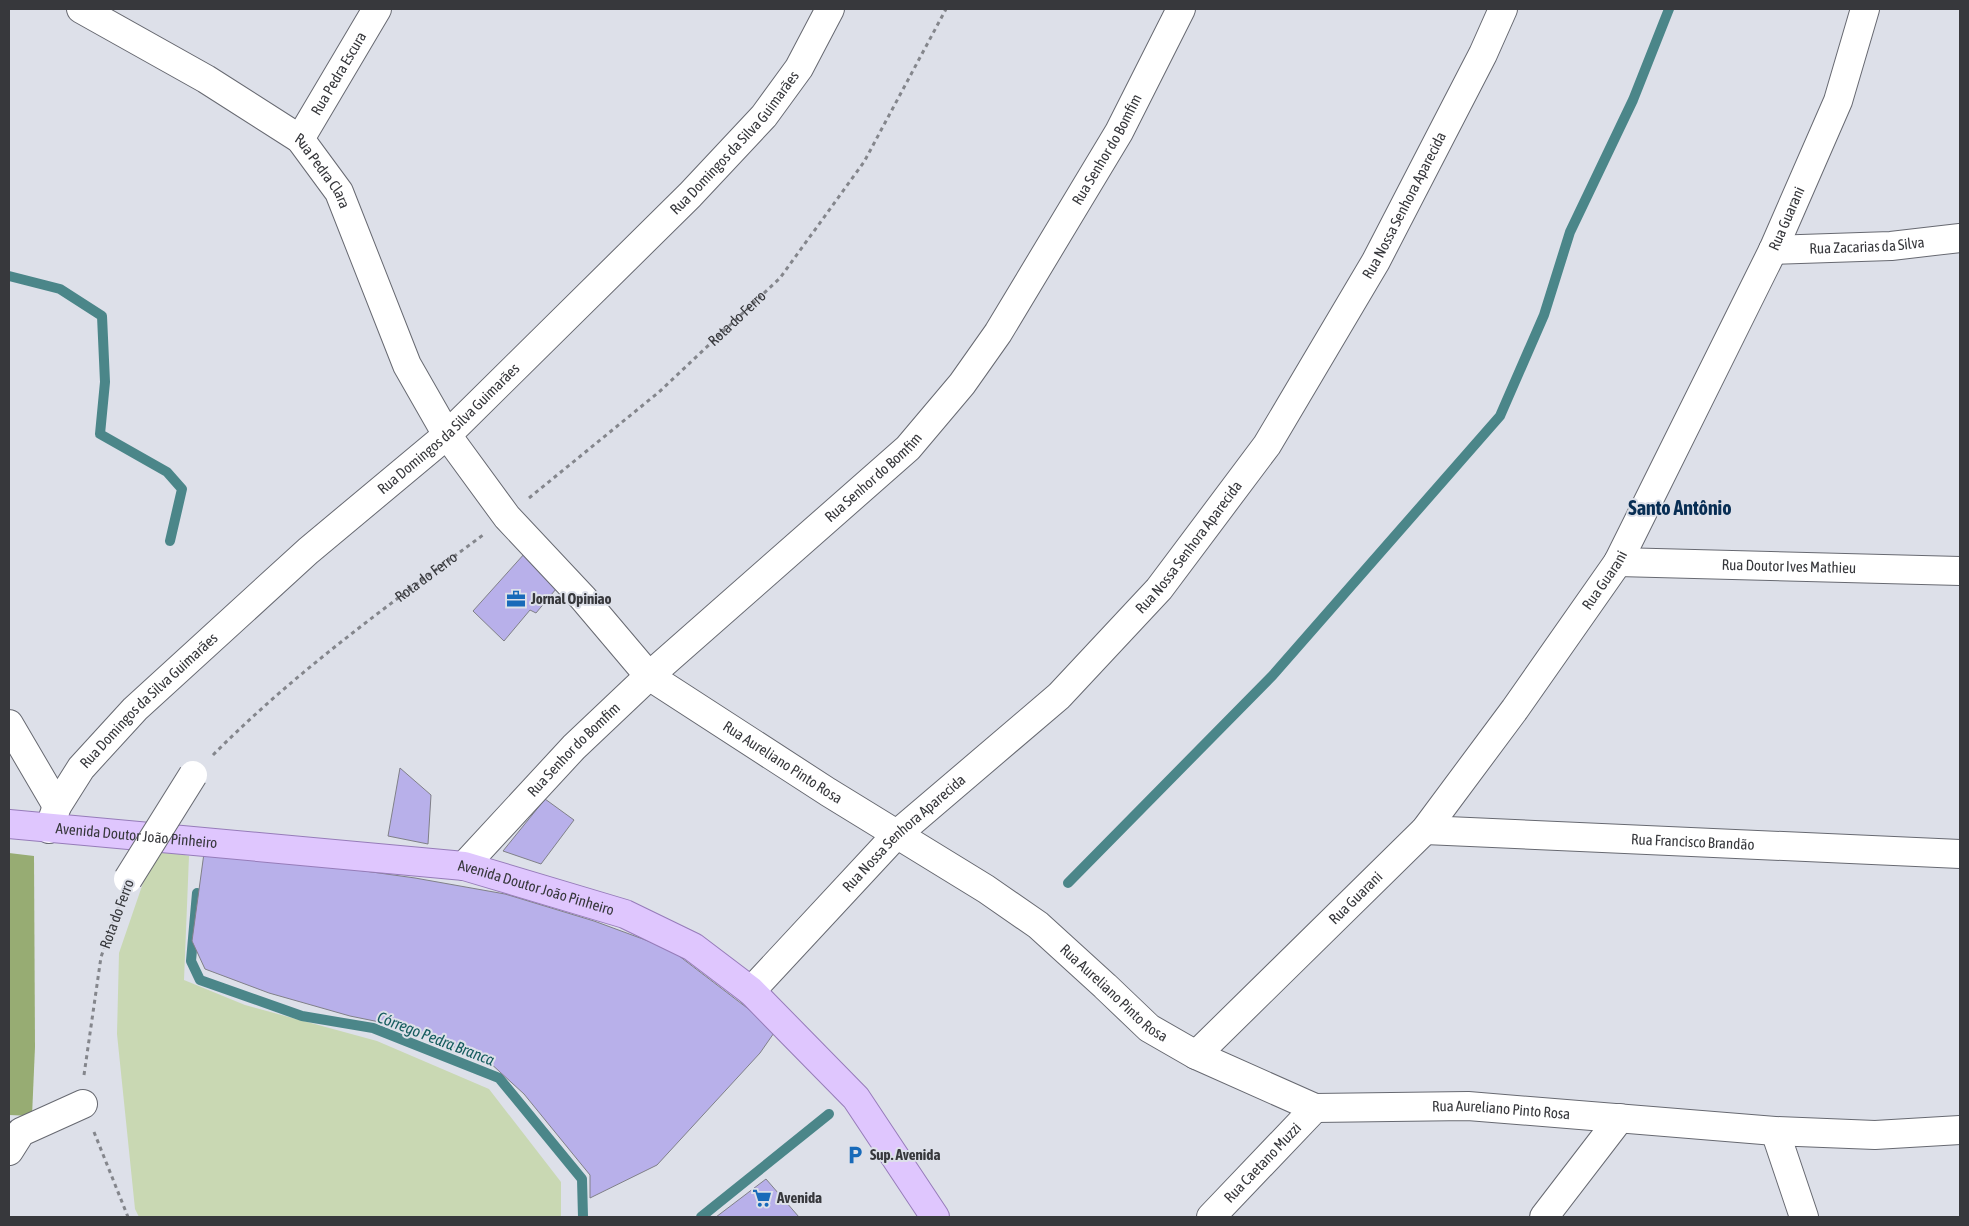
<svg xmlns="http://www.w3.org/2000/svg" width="1969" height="1226" font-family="'Asap Condensed',sans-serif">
	<rect width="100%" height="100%" fill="#dde0e9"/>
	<path fill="#c9d8b3" d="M155,848L189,856L184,980L245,1005L377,1041L489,1089L561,1182V1217H139L135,1209L117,1034L119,953Z"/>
	<path fill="#97ac73" d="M9,853L34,856L35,1047L32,1116L9,1115Z"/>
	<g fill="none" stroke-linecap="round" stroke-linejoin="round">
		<path stroke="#4b8689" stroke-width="10" d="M9,276L60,289L102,316L105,382L100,434L167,472L182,489L170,541
			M1068,883L1273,675L1500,416L1544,315L1570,232L1633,100L1669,9
			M197,893L191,961L200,980L302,1016L373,1028L499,1078L582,1179L583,1217
			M701,1217L829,1114"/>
	</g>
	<path fill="#b8b0ea" stroke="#808088" d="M525,553L556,589L536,613L530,610L504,641L473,611Z
		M400,768L431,795L428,844L388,836Z
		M545,799L574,820L541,864L503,851Z
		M228,852L415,878L505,894L594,921L670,949L776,1030L760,1053L657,1165L590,1198V1175L524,1094L488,1061L409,1028L350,1016L269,993L205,969L192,941L204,853Z
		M766,1179L799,1217H716Z"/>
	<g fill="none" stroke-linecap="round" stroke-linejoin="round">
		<g stroke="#676971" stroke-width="30">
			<g id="minor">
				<path id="s3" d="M81,9L206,79L300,139L339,192L407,365L447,435L507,517L583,598L649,676L828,792L986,889L1038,925L1105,986L1149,1028L1196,1055L1315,1108L1468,1106L1775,1131L1875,1135L1960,1130"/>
				<path id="s4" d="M300,139L377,9"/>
				<path id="s5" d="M1773,250L1891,246L1960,238"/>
				<path id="s6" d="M1618,562L1960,571"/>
				<path d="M9,724L57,806"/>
				<path id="s7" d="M49,829L57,806L81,768L135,709L308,551L447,435L690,195L764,116L799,68L830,9"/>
				<path id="s8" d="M1425,830L1960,854"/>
				<path id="s9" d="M464,866L574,747L649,676L908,448L962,384L998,333L1119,132L1181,9"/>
				<path id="s10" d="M751,991L896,835L1059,696L1159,589L1267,445L1376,261L1483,54L1503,9"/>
				<path id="s11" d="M1196,1055L1425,830L1515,709L1618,562L1773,250L1838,101L1865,9"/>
				<path d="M1775,1131L1804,1217"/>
				<path d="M9,1151L21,1132L83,1104"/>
				<path id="s12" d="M1211,1217L1315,1108"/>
				<path d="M1544,1217L1620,1118"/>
			</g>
		</g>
		<g stroke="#967cb9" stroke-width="30">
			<g id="major">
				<path id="s13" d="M9,824L464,866L625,914L693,947L751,991L856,1098L935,1217"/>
			</g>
		</g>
		<g stroke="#84868c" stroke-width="3" stroke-dasharray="4 4" stroke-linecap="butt">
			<path id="s1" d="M529,498L659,392L780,278L864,162L946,9"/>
			<path id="s2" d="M213,755C295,672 390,604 483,535"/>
			<path d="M84,1075L101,957L119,906"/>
			<path d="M94,1132L128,1217"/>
		</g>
		<use href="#minor" stroke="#fff" stroke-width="28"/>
		<use href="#major" stroke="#dfc6fe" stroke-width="28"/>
		<g stroke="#676971" stroke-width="30" stroke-linecap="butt">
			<path id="minor-bridge" d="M128,879L193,775"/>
		</g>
		<use href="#minor-bridge" stroke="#fff" stroke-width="28"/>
	</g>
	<defs>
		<g id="office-bare" transform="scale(1.5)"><path d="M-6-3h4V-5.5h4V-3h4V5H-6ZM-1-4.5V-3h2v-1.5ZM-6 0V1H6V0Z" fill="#186ab9" stroke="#dde0e9" stroke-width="2.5" paint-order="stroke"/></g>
		<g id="parking-bare" transform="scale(1.5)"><path d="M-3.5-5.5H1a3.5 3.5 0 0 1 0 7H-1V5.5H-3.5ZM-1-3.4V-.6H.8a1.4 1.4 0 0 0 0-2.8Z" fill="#186ab9" stroke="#dde0e9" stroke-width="2.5" paint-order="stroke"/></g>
		<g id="supermarket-bare" transform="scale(1.5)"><path d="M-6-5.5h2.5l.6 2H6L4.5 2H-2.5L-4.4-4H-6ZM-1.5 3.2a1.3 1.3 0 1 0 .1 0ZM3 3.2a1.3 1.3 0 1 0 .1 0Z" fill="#186ab9" stroke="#dde0e9" stroke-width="2.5" paint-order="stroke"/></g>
	</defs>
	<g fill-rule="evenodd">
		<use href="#office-bare" x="516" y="599"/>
		<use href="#parking-bare" x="855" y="1155"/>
		<use href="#supermarket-bare" x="762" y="1198"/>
	</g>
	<g text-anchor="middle" stroke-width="4" stroke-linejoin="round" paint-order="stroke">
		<g font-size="15" fill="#37383c" stroke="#dde0e9">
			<text dy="5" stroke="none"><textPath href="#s4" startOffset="76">Rua Pedra Escura</textPath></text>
			<text dy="5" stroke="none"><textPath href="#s7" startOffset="975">Rua Domingos da Silva Guimarães</textPath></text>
			<text dy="5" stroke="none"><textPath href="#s9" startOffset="970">Rua Senhor do Bomfim</textPath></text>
			<text dy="5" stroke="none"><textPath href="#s3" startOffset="294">Rua Pedra Clara</textPath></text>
			<text dy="5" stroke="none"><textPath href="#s10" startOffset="1030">Rua Nossa Senhora Aparecida</textPath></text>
			<text dy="5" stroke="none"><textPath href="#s11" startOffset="1034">Rua Guarani</textPath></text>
			<text dy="5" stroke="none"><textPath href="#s5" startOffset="94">Rua Zacarias da Silva</textPath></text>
			<text dy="5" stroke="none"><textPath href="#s1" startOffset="275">Rota do Ferro</textPath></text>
			<text dy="5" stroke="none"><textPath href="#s7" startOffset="570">Rua Domingos da Silva Guimarães</textPath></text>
			<text dy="5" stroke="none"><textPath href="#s9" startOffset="565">Rua Senhor do Bomfim</textPath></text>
			<text dy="5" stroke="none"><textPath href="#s10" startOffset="625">Rua Nossa Senhora Aparecida</textPath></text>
			<text dy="5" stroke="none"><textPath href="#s6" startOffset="171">Rua Doutor Ives Mathieu</textPath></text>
			<text dy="5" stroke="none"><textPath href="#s2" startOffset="278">Rota do Ferro</textPath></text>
			<text dy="5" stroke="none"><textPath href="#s11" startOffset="629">Rua Guarani</textPath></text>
			<text dy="5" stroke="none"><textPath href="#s7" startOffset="165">Rua Domingos da Silva Guimarães</textPath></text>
			<text dy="5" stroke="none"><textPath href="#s9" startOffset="160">Rua Senhor do Bomfim</textPath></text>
			<text dy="5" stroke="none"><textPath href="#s3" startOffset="1061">Rua Aureliano Pinto Rosa</textPath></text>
			<text dy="5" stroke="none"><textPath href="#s10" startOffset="220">Rua Nossa Senhora Aparecida</textPath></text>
			<text dy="5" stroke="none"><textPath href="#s13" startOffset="128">Avenida Doutor João Pinheiro</textPath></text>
			<text dy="5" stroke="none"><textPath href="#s8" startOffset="268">Rua Francisco Brandão</textPath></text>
			<text dy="5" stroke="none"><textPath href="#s13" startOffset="532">Avenida Doutor João Pinheiro</textPath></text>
			<text dy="5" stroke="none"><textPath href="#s11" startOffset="224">Rua Guarani</textPath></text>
			<text transform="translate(117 914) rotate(-70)" y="5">Rota do Ferro</text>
			<text dy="5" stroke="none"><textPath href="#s3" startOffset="1466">Rua Aureliano Pinto Rosa</textPath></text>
			<text dy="5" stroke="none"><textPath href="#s3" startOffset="1886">Rua Aureliano Pinto Rosa</textPath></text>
			<text dy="5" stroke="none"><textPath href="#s12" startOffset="75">Rua Caetano Muzzi</textPath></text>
		</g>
		<g font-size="15" font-weight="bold" fill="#37383c" stroke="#dde0e9" text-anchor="start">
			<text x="531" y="604">Jornal Opiniao</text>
			<text x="870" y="1160">Sup. Avenida</text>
			<text x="777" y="1203">Avenida</text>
		</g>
		<g font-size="16" font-style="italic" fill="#155c5e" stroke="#dde0e9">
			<text transform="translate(436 1038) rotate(21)" y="6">Córrego Pedra Branca</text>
		</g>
		<g font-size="20" font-weight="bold" fill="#082e54" stroke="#dde0e9">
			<text x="1680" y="515">Santo Antônio</text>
		</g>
	</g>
	<rect width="1969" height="1226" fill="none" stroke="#37383c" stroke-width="20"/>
</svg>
